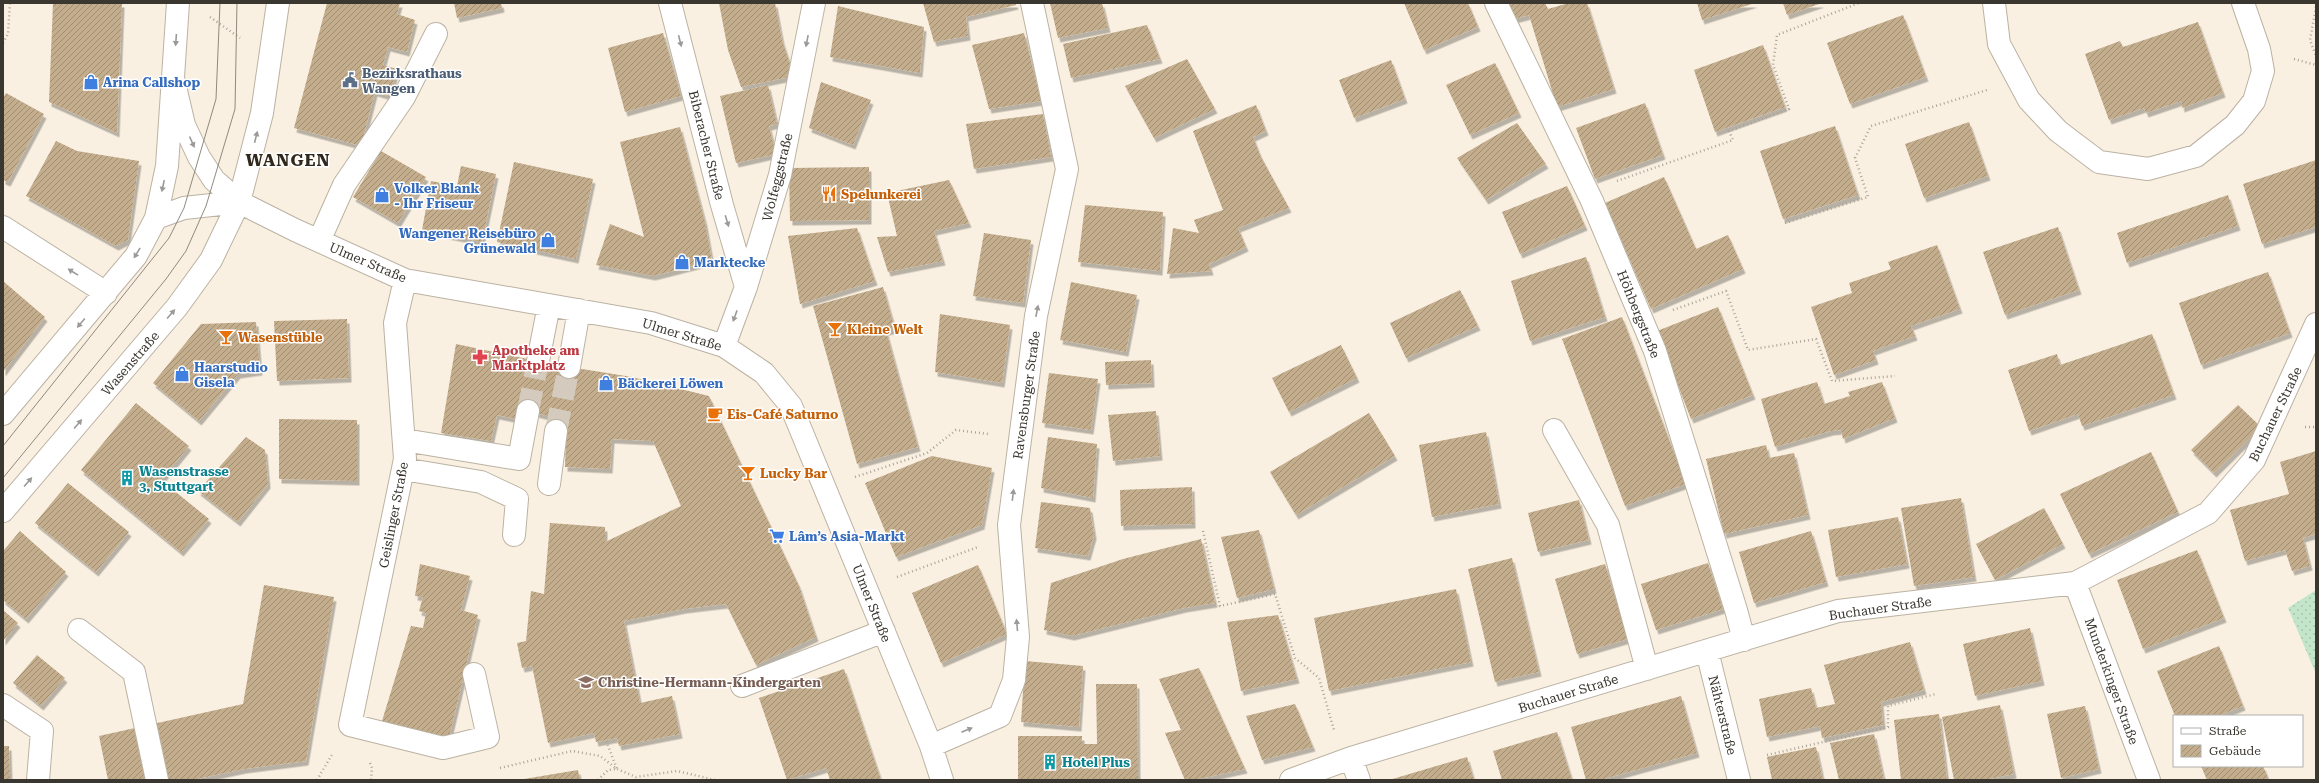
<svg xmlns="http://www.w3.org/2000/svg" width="2319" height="783" font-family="'Roboto Serif',serif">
	<defs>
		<pattern id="garden-dots" width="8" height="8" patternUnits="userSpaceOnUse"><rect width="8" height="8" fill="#c3e5c9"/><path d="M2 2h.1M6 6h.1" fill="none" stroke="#a8c5ad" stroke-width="1.8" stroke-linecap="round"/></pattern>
		<pattern id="building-hatch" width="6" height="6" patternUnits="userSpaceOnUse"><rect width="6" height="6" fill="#c4ad8c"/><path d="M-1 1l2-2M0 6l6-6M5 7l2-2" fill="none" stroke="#a08e73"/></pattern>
		<filter id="shadow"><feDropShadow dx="2.5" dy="4.5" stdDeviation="0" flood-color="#0004"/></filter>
	</defs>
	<rect width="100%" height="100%" fill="#faf0e1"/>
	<path fill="url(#garden-dots)" d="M2316,590V674L2288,608Z"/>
	<path fill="url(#building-hatch)" filter="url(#shadow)" d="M53,3H122L117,133L49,102Z
		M327,3H400L397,14L415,20L407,52L388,47L383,65L397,69L389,96L375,92L361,146L294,128Z
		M454,3H501L502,8L457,18Z
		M719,3H775L782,40L794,76L741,87L728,50Z
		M923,3H1015L1016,5L966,17L968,36L934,42Z
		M1050,3H1102L1108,28L1058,38Z
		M1404,3H1468L1478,27L1424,50Z
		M1505,3H1545L1548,9L1569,3H1587L1614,89L1557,107L1529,15L1514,19Z
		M1697,3H1755L1702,20Z
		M1783,3H1822L1787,15Z
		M838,6L924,27L920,73L830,57Z
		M1903,15L1926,77L1850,104L1827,43Z
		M2198,22L2223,93L2182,108L2181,101L2146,113L2144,108L2109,120L2085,54L2120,41L2123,47Z
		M1147,25L1160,59L1071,78L1063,44Z
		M663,33L681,96L625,112L608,48Z
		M1024,33L1041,101L989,109L972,45Z
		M1763,45L1785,107L1715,132L1694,70Z
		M1187,59L1215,109L1154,138L1125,86Z
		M1391,60L1405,99L1354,118L1339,80Z
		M1495,63L1519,113L1470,135L1446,85Z
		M821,82L871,100L853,145L809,128Z
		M768,85L777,124L769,126L776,154L736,163L720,96Z
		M6,93L44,114L8,182L3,180V98Z
		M1645,103L1663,155L1595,179L1576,128Z
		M1256,105L1266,131L1253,137L1260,155L1289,208L1238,228L1246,247L1209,264L1211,271L1167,274L1173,228L1199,233L1194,220L1223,210L1193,131Z
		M1043,114L1051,157L974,169L966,124Z
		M1969,122L1988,176L1924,198L1905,144Z
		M1517,123L1546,164L1486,200L1457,158Z
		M1835,126L1858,195L1783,219L1760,151Z
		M680,127L705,222L712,261L653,276L596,265L610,224L644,237L620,142Z
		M56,141L77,151L139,161L128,240L116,246L26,196Z
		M381,151L426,177L398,223L353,197Z
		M2316,160V227L2262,244L2243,184Z
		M514,162L593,179L576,259L497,242Z
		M461,166L496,174L482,242L422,230L431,181L457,186Z
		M869,167V220L790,221L789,168Z
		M1664,177L1696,249L1728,235L1743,269L1651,309L1605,203Z
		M949,180L969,223L934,231L943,261L888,272L877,237L897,236L887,193Z
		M1567,186L1585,226L1520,254L1502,212Z
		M2228,195L2238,226L2127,263L2117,233Z
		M1085,205L1163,212L1160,271L1078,262Z
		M2058,227L2079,290L2005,315L1983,252Z
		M857,228L875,281L800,304L788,236Z
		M984,233L1031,240L1023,303L973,296Z
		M1937,245L1960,309L1911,326L1915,336L1873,351L1876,360L1834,375L1811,307L1852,293L1849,283L1891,269L1888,262Z
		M1586,257L1605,317L1530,341L1511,281Z
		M2268,272L2290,333L2201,365L2179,303Z
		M3,281L45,317L3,372Z
		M1071,282L1137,295L1126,352L1060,340Z
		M883,287L895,329L886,331L918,447L857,464L813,306Z
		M1460,290L1478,326L1406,358L1390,323Z
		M1718,307L1753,395L1691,419L1657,331Z
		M940,314L1010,325L1002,383L935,372Z
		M1622,317L1686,484L1625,506L1562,339Z
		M347,319L349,378L277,381L274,321Z
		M256,322L260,371L238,374L199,421L153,383L201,324Z
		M2152,334L2174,395L2082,426L2078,414L2029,431L2008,370L2057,354L2060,365Z
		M456,344L551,364L632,377L709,396L799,586L816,637L756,665L726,604L684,609L624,621L640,703L672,696L680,734L619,746L617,738L596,742L594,733L548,743L532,666L522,668L517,643L526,641L531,591L544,594L550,523L605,527V542L681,506L653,441L612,439L610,469L565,467L566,432L547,431V416L528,411L521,420L497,415L491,441L441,433Z
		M1341,345L1357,378L1289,412L1272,378Z
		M1151,360L1152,383L1106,385L1105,362Z
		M1049,373L1098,379L1091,430L1042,423Z
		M1817,382L1824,404L1850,396L1848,392L1882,382L1895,418L1843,439L1841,430L1831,431L1775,447L1761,399Z
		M136,403L189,446L161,480L209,519L181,552L81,470Z
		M2238,405L2261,427L2214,473L2191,450Z
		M1156,411L1160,456L1113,461L1108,415Z
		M1369,413L1395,456L1296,515L1270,472Z
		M279,419L357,420V481L279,479Z
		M1486,432L1499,504L1432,517L1419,445Z
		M246,437L265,450L268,484L238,522L198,491Z
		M1048,437L1097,444L1093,498L1041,488Z
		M1766,445L1769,458L1794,453L1808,515L1724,534L1706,459Z
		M2316,451V534L2303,538L2310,566L2292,571L2285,550L2245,561L2230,510L2289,494L2280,462Z
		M2151,452L2178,512L2089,554L2060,494Z
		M932,456L992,468L982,525L896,557L865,483Z
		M68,483L129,532L96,572L35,523Z
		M1192,487L1193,524L1121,526L1120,490Z
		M1961,498L1974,577L1914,586L1901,508Z
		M1579,500L1589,540L1538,552L1528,513Z
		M1041,502L1090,508L1094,535L1088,556L1035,548Z
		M2044,508L2063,544L1995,580L1976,544Z
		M1898,517L1907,564L1836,577L1828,530Z
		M1259,530L1274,589L1237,598L1221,537Z
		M20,531L66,572L26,619L3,600V551Z
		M1811,531L1826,582L1754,603L1739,552Z
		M1201,539L1215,603L1184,608L1072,636L1044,630L1051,583L1123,559Z
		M2197,550L2224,618L2143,649L2117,580Z
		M1512,558L1539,672L1495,682L1468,569Z
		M1708,563L1723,609L1656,630L1641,584Z
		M420,564L470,576L461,610L478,615L449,738L382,721L411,626L423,628L426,613L419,611L423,597L415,596Z
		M1605,564L1628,639L1577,654L1555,579Z
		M978,565L1007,634L941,663L912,593Z
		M264,585L334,597L306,761L244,769L192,780H108L99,736L243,704Z
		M1456,589L1471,662L1329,691L1314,618Z
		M3,610L18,623L3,641Z
		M1278,615L1297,679L1241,691L1227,622Z
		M2030,628L2042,681L1975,696L1963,644Z
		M1910,642L1924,690L1881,702L1883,725L1822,738L1820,726L1767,737L1759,699L1811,688L1816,708L1835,704L1824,665Z
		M2219,646L2243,706L2218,716H2175L2157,671Z
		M37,655L65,678L41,706L13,683Z
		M1025,661L1083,666L1079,727L1021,722Z
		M1199,668L1245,769L1194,780H1185L1165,733L1181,730L1159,679Z
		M844,669L881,780H830L826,768L787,780L759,698Z
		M1096,684H1137L1138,780H1018V736H1082V744H1097Z
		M1681,696L1697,753L1600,780H1586L1571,727Z
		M1295,704L1313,747L1262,760L1246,716Z
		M2000,705L2014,774L1984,780H1954L1942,717Z
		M2085,706L2099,769L2061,778L2047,714Z
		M1939,714L1947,780H1901L1894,720Z
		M1557,732L1572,780H1502L1493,751Z
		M1874,734L1884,780H1839L1830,743Z
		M3,746H9L10,780H3Z
		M1816,747L1823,780H1772L1767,757Z
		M1467,757L1474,780H1389Z
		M2201,766H2263L2269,780H2207Z
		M578,770L580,780H525L524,779Z"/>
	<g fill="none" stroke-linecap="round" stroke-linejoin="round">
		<path stroke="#d4cbbe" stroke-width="22" stroke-dasharray="22 11" stroke-linecap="butt" d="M528,411L538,361
			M556,431L569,367"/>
		<g stroke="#bbb2a3" stroke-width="24">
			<path id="minor" d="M670,3L722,205L746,287
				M1496,3L1592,201L1655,351L1736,610L1744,640
				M1994,3L1999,44L2029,100L2058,131L2099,162L2148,169L2196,156L2235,125L2254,101L2263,71L2259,49L2243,3
				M173,78L184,125L199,157L214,180L239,202L295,230L405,280L651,323L724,346L764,373L791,406L931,746L942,780
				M156,218L184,208L239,202
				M3,227L106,293
				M319,241L344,185L404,97L436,34
				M405,280L395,323L405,459L350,725L443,748L488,737L474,674
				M724,346L746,287L780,175L814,3
				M538,361L549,305
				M569,367L579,310
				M3,414L136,256L156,218L167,166L178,3
				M1554,430L1608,525L1647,669
				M404,440L519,459L528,411
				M403,469L481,482L517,499L514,535
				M549,484L556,431
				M3,511L177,307L211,260L239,202L262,113L278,3
				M2075,583L2149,780
				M79,630L134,672L157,780
				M1707,651L1739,780
				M742,686L884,631
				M3,705L42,731L38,780
				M931,746L1000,716L1014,680L1018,637L1009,525L1036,316L1067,169L1032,3
				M1351,758L1359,780
				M1291,780L1351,758L1838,611L2075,583L2208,513L2254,460L2316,324"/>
		</g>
		<path stroke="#aba398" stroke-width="2.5" stroke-dasharray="1 3" stroke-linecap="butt" d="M2316,7L2310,40L2316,56
			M210,17L240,38
			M3,43L8,34L10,3
			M2294,59L2316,65
			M1617,181L1733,140L1729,131L1789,109L1773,65L1777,35L1859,3
			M1785,223L1868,197L1855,158L1871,126L1987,90
			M1673,310L1726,291L1748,350L1816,339L1832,381L1895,376
			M2305,427H2316
			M855,477L927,453L956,430L988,434
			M1203,531L1220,606L1275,594L1295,658L1319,678L1334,730
			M897,577L978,547
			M1767,755L1888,727V706L1936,694
			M370,763L372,768L371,780
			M500,768L572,751L600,756L617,769L636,777L677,771L715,780
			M317,780L333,753
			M598,780L608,770L617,769L606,740"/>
		<use href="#minor" stroke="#fff" stroke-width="22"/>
		<path stroke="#90897f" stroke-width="1" d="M3,446L169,238L184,208L216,99L220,3
			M3,478L166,279L186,251L206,206L235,109L237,3"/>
	</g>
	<defs><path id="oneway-solid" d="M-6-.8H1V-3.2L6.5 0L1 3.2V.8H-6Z"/></defs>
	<g fill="#9c9a98">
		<use href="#oneway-solid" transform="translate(176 40) rotate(94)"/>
		<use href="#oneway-solid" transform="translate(680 41) rotate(76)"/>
		<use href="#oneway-solid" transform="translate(807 41) rotate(101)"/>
		<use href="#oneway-solid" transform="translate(256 137) rotate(-76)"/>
		<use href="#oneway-solid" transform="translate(192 142) rotate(66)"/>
		<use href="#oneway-solid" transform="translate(163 186) rotate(102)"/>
		<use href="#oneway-solid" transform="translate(727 221) rotate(73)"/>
		<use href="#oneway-solid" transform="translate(137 253) rotate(121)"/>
		<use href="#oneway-solid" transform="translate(73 272) rotate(-148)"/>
		<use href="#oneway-solid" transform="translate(1037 311) rotate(-79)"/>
		<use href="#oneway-solid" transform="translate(171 314) rotate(-49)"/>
		<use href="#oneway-solid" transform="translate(735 316) rotate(110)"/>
		<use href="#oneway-solid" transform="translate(81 323) rotate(130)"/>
		<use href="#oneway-solid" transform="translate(78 424) rotate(-49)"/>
		<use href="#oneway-solid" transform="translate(28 482) rotate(-49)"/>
		<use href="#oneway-solid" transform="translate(1013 495) rotate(-83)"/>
		<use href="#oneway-solid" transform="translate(1017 625) rotate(-95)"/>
		<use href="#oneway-solid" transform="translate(967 730) rotate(-23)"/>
	</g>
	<defs>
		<g id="civic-bare" transform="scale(1.2)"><path d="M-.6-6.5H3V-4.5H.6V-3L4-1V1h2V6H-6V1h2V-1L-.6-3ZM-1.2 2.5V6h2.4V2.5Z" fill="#5c6f8a" stroke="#fff" stroke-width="2.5" paint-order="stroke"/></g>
		<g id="shop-bare" transform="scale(1.2)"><path d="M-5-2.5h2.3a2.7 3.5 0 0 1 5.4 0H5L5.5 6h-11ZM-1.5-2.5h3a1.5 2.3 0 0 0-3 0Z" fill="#3f7fe0" stroke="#fff" stroke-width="2.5" paint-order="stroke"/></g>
		<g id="restaurant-bare" transform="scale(1.2)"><path d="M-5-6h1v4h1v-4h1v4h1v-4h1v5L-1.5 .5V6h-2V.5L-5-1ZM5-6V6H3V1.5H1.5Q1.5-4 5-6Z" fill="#e8710a" stroke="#fff" stroke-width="2.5" paint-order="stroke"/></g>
		<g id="bar-bare" transform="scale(1.2)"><path d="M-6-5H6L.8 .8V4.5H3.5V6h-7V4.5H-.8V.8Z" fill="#e8710a" stroke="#fff" stroke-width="2.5" paint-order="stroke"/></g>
		<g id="pharmacy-bare" transform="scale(1.2)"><path d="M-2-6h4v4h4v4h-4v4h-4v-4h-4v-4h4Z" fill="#e0444e" stroke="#fff" stroke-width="2.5" paint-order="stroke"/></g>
		<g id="cafe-bare" transform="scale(1.2)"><path d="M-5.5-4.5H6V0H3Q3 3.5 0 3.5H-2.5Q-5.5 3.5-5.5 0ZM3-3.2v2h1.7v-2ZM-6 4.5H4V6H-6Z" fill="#e8710a" stroke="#fff" stroke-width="2.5" paint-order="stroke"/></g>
		<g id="building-bare" transform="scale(1.2)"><path d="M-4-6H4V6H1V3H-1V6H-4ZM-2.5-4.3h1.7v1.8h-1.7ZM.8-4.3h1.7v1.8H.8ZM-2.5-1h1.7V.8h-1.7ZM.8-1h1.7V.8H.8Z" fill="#0f9aa8" stroke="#fff" stroke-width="2.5" paint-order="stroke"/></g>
		<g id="supermarket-bare" transform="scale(1.2)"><path d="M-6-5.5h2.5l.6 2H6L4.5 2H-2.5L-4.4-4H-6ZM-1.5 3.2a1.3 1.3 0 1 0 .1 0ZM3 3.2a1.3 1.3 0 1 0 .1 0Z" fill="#3f7fe0" stroke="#fff" stroke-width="2.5" paint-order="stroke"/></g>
		<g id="school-bare" transform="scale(1.2)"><path d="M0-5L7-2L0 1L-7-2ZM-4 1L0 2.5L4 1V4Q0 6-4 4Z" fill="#8d6e63" stroke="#fff" stroke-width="2.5" paint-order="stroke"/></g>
	</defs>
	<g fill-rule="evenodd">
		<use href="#civic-bare" x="350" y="80"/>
		<use href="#shop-bare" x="91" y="82"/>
		<use href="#restaurant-bare" x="829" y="194"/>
		<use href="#shop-bare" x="382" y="195"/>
		<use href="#shop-bare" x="548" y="240"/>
		<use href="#shop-bare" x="682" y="262"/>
		<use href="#bar-bare" x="835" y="329"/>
		<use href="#bar-bare" x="226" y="337"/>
		<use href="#pharmacy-bare" x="480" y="357"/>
		<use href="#shop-bare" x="182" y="374"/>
		<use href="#shop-bare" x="606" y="383"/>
		<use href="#cafe-bare" x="715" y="414"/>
		<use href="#bar-bare" x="748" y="473"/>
		<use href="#building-bare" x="127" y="478"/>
		<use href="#supermarket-bare" x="777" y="536"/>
		<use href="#school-bare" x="586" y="682"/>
		<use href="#building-bare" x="1050" y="762"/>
	</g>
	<g text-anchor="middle" stroke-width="3" stroke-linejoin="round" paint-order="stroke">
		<g font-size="13" font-weight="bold" fill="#4e5e75" stroke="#fff" text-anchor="start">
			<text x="362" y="78">Bezirksrathaus<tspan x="362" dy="15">Wangen</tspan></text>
		</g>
		<g font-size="13" font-weight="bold" fill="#366cbe" stroke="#fff" text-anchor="start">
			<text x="103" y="87">Arina Callshop</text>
			<text x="394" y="193">Volker Blank<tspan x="394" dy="15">- Ihr Friseur</tspan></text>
			<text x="536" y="238" text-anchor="end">Wangener Reisebüro<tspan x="536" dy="15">Grünewald</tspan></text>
			<text x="694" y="267">Marktecke</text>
			<text x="194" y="372">Haarstudio<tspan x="194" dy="15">Gisela</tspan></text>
			<text x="618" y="388">Bäckerei Löwen</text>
			<text x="789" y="541">Lâm’s Asia-Markt</text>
		</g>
		<g font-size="13" fill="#3a3630" stroke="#fff">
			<text transform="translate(707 145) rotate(76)" y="5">Biberacher Straße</text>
			<text transform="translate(777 177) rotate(-76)" y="5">Wolfeggstraße</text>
			<text transform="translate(368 262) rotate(23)" y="5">Ulmer Straße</text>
			<text transform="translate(1639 314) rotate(68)" y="5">Höhbergstraße</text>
			<text transform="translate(682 334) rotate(17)" y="5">Ulmer Straße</text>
			<text transform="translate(130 363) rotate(-49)" y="5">Wasenstraße</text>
			<text transform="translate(1026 395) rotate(-82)" y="5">Ravensburger Straße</text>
			<text transform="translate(2275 414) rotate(-64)" y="5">Buchauer Straße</text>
			<text transform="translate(393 515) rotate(-79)" y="5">Geislinger Straße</text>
			<text transform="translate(872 603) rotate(68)" y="5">Ulmer Straße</text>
			<text transform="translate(1880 608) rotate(-8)" y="5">Buchauer Straße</text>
			<text transform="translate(2112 681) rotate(70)" y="5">Munderkinger Straße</text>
			<text transform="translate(1568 693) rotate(-17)" y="5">Buchauer Straße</text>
			<text transform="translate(1723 715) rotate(76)" y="5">Nähterstraße</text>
		</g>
		<g font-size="13" font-weight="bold" fill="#c56008" stroke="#fff" text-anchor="start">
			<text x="841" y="199">Spelunkerei</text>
			<text x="847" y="334">Kleine Welt</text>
			<text x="238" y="342">Wasenstüble</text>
			<text x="727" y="419">Eis-Café Saturno</text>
			<text x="760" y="478">Lucky Bar</text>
		</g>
		<g font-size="13" font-weight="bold" fill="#be3a42" stroke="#fff" text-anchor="start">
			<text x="492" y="355">Apotheke am<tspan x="492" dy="15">Marktplatz</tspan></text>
		</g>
		<g font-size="13" font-weight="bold" fill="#0d838f" stroke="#fff" text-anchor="start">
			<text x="139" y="476">Wasenstrasse<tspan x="139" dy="15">3, Stuttgart</tspan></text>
			<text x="1062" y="767">Hotel Plus</text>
		</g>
		<g font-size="13" font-weight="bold" fill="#785e54" stroke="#fff" text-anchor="start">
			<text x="598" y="687">Christine-Hermann-Kindergarten</text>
		</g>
		<g font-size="17" font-weight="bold" letter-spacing="1" fill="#30281d" stroke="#fff">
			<text x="288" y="166">WANGEN</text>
		</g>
	</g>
	<rect width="2319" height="783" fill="none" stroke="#3a3630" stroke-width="8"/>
	<rect x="2173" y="715" width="130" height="52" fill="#ffffff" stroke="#b0afac"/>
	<rect x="2181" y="728" width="20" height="6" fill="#ffffff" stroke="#b0afac"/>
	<text x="2209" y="735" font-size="12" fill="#3a3630">Straße</text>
	<rect x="2181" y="745" width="20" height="12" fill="url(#building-hatch)" stroke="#b0afac"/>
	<text x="2209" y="755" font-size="12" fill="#3a3630">Gebäude</text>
</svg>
